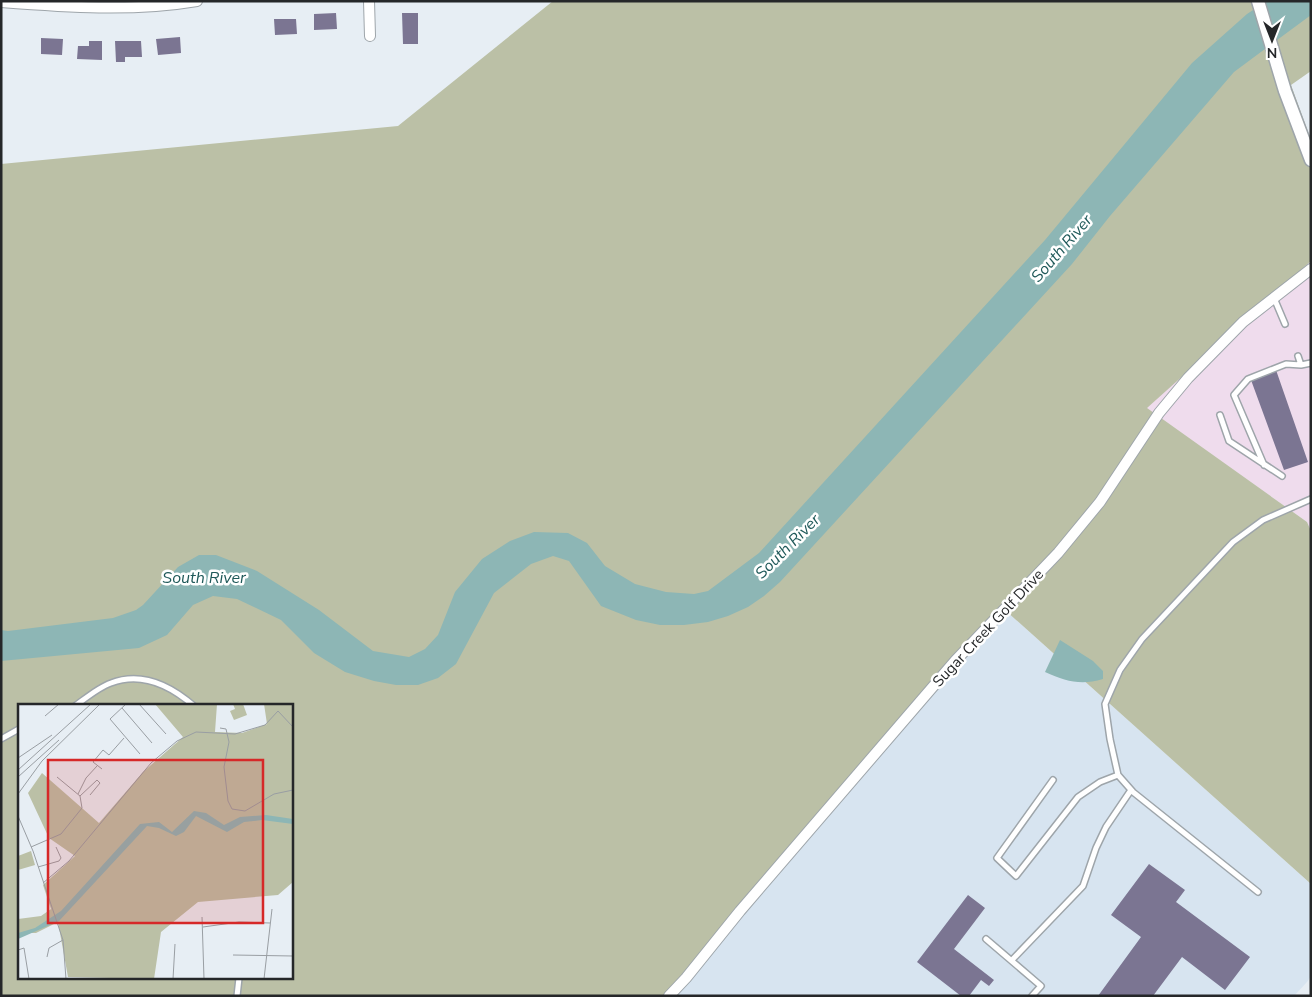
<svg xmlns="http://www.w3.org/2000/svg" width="1312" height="997" font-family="'Nunito Sans',sans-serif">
	<rect width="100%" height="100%" fill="#e7eef4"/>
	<path fill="#efdced" d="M1311,261V531L1307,522L1146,408Z"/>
	<path fill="#d7e4f0" d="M1005,610L1311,884V976L1307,982L1294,996H671Z"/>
	<path fill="#bbc0a6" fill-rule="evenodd" d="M553,1H1253L1255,8L1311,1V71L1291,85L1311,140V261L1147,408L1307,522L1311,531V884L1005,610L671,996H1V164L398,126ZM19,706H291V978H19Z"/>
	<path fill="#8db6b5" d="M1267,1H1311V15L1234,72L1110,216L1072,264L780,582L764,596L748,607L728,616L708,622L684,625H660L636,620L601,606L569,561L553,556L531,564L494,593L456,664L438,678L418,685H396L374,681L345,672L314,653L281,620L237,599L213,596L193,605L167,635L139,648L1,661V630L8,631L113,618L136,610L143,605L178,567L199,555H216L257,571L319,610L373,651L409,657L425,649L438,635L455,592L482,559L510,541L534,532L568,533L587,543L605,566L635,584L666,592L694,594L708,591L759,553L1045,240L1192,63L1247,14Z
		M1060,640L1093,661L1103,671V679C1080,686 1066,681 1045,672Z"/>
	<path fill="#7b7592" d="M336,13L337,29L314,30V14Z
		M402,13H418V44H403Z
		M274,19H296L297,34L275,35Z
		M180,37L181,53L158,55L156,39Z
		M41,38L63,39L62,55L41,54Z
		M89,41H102V60L77,59L78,46H89Z
		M115,41H141L142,57H125V62H116Z
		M1276,370L1308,462L1284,470L1251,380Z
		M1149,864L1185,890L1176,902L1250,957L1225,990L1182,957L1153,996H1098L1141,937L1111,915Z
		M968,895L985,908L954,949L994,980L989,986L981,980L969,996H961L917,962Z"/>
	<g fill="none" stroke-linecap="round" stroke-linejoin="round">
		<g stroke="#9ea5aa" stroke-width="8">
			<path id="service" d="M1274,298L1285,324
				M1298,356L1301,365
				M1220,415L1229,441L1282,476
				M1264,465L1234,395L1248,379L1286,364L1301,365L1311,363
				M75,706C86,698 99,687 111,683C142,671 171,686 194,706
				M1,739L19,729
				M1053,780L997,858L1016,876L1078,797L1100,782L1118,775
				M1258,892L1133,792L1118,775L1110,739L1105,704L1120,670L1142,639L1233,542L1263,520L1311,499
				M986,939L1041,986L1032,996
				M1012,960L1083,886L1096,848L1106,827L1131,790
				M237,996L239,978"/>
		</g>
		<g stroke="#9ea5aa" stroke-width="12">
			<path id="minor" d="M369,1L370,36
				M1,2C66,7 132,12 197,1
				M669,996L686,978L740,911L955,661L1058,553L1100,502L1159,413L1188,378L1243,322L1311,269"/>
		</g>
		<g stroke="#9ea5aa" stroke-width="15">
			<path id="tertiary" d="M1258,1L1285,91L1311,160"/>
		</g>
		<use href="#service" stroke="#fff" stroke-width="5"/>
		<use href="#minor" stroke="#fff" stroke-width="10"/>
		<use href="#tertiary" stroke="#fff" stroke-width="12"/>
	</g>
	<g text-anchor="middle" stroke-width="5" stroke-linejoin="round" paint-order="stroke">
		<g font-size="15" fill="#252729" stroke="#fff">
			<text transform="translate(988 628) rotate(-47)" y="5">Sugar Creek Golf Drive</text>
		</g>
		<g font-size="16" font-style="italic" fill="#1f5959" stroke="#fff">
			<text transform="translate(1061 248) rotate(-49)" y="6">South River</text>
			<text transform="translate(787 546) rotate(-45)" y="6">South River</text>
			<text x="204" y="583">South River</text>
		</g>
	</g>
	<g transform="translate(18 704)">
		<rect width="275" height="275" fill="#e7eef4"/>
		<path d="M137,0H199L197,28L224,29L249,20L246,0H275V178L260,191L180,198L143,228L136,275L50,273L40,218L18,229H0V215L23,212L33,205L25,181L57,152L31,134L10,89L24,69L81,119L125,68L165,33ZM215,0H225L229,11L216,16L212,7L217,5ZM13,147L17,161L0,166V152Z" fill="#bbc0a6"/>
		<path d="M176,107L188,109L206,121L222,113L248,111L275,115V120L244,116L226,118L209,128L178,112L166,128L158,132L141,124L129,122L41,217L0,235V229L17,224L43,207L122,120L141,118L154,128Z" fill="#8db6b5"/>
		<path fill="none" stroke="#999ea3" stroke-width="1" d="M108,0L92,15L122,50M121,0L148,30M104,4L134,39M27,12L41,0M202,24L208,25L211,38L206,63L210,97L214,105L227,107L256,90L275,86M0,54L34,31M84,65L75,58L85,46L91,51L106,34M0,66L73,0M0,73L41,36M0,90L24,57L82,0M60,90L68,74L79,62M72,91L82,79L79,76M62,92L79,76M0,112L15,147L45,236L48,275M13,143L43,130L64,104L62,92L39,73M20,163L41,157L43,154L38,143M25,179L51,157L133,59L159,37L178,28L217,30L247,21L260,7L275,23M184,213L186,275M185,223L221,218L252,219M0,246L6,244L11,275M215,251L275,252M29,253L31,244L45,236M155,275L157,240M246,275L254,205"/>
		<path fill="#d62828" fill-opacity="0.15" stroke="#d62828" stroke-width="2.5" d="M30,56H245V219H30Z"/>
		<rect width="275" height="275" fill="none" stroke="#252729" stroke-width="2.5"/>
	</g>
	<rect width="1312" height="997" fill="none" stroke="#252729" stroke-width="5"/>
	<g transform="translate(1272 40) rotate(180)" stroke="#ffffff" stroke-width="4" paint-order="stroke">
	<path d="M0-4L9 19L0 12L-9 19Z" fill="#252729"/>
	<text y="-8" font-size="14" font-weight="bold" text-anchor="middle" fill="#252729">N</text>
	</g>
</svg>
